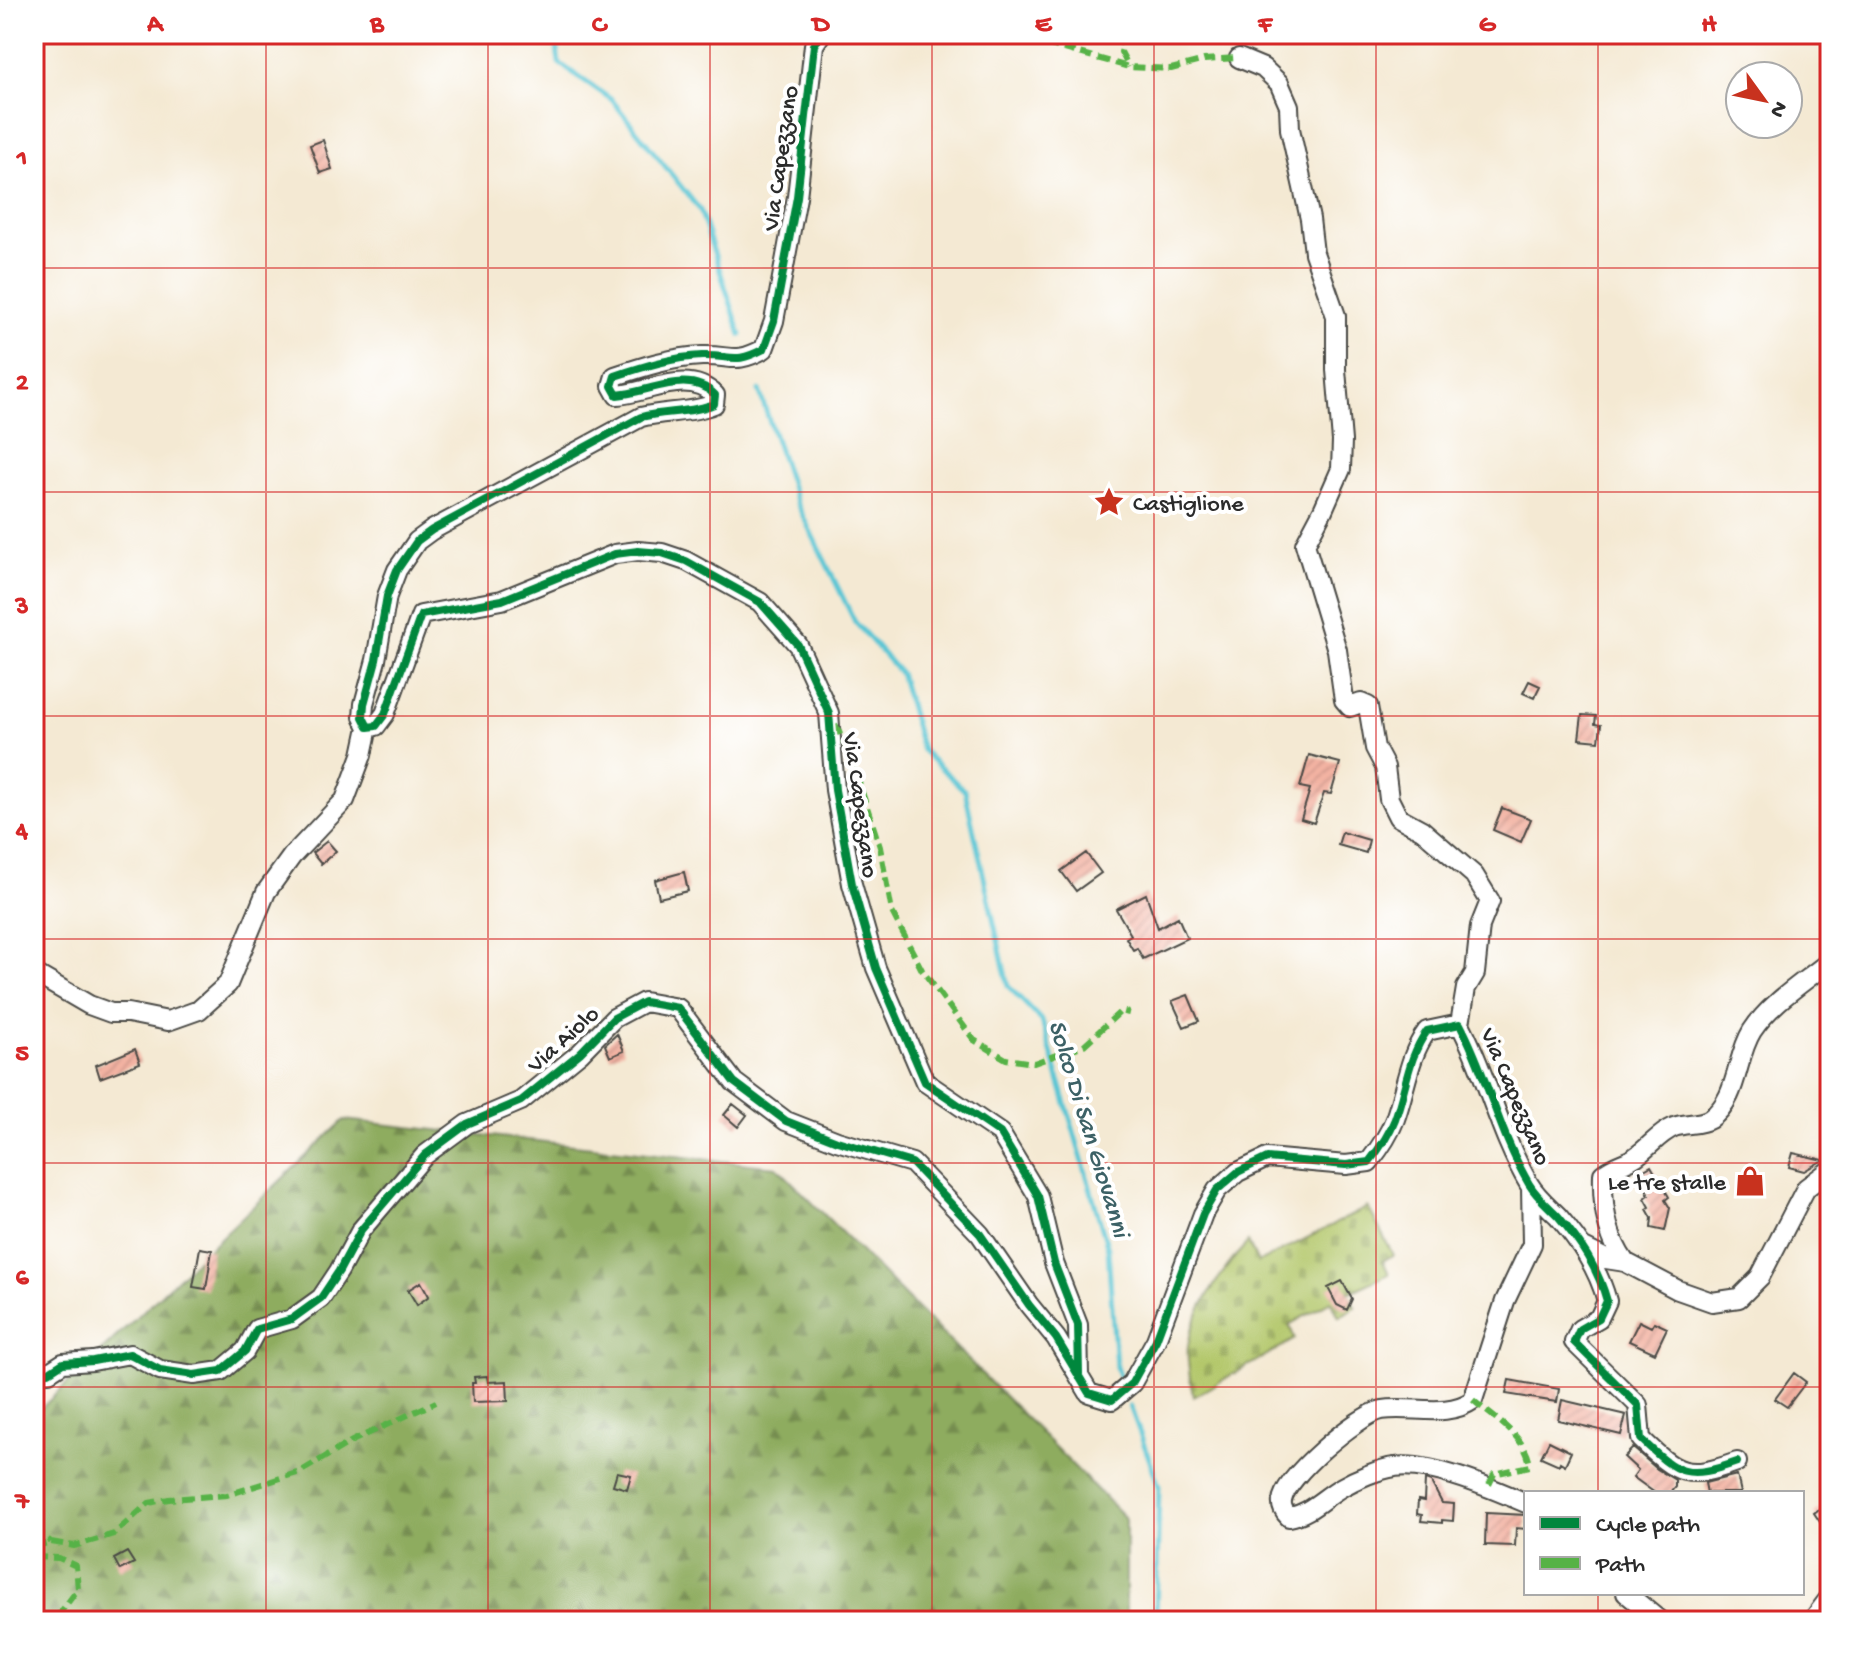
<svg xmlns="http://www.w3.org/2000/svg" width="1864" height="1655" font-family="'Gochi Hand',sans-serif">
	<defs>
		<pattern id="forest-firs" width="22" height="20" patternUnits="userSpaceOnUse" patternTransform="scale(2)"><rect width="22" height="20" fill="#8eac5f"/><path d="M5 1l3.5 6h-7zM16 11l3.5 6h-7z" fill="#748c4f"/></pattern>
		<pattern id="cemetery-stones" width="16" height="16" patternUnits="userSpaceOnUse" patternTransform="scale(2)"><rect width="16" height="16" fill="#b3c76b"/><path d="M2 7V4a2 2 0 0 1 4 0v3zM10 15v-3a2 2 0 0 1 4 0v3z" fill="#9aab5d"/></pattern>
		<pattern id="building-hatch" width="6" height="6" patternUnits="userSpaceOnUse" patternTransform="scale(2)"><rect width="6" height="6" fill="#f3b2a2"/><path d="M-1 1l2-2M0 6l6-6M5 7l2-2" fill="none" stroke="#d0998c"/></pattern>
	</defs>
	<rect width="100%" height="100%" fill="#fff"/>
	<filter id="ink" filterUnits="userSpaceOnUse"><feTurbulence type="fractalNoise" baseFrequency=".0125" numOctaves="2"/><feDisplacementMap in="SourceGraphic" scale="16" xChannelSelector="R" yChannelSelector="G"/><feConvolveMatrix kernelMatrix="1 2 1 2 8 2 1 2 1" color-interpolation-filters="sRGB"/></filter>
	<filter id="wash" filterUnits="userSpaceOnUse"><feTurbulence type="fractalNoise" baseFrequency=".006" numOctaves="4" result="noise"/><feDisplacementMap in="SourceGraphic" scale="32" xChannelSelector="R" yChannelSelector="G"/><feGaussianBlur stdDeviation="1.8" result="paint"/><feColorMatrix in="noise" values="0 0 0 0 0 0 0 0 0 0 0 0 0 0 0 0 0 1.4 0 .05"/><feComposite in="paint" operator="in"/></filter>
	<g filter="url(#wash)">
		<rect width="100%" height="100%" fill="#f4e9d3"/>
		<path fill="url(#forest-firs)" stroke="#5c6c45" stroke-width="2" d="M344,1120L777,1167L1126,1519V1621H34V1415Z"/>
		<path fill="url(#cemetery-stones)" stroke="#6f794b" stroke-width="2" d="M1368,1207L1393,1255L1383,1261L1389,1274L1348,1293L1355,1307L1339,1317L1331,1301L1289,1325L1295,1339L1193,1397C1191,1381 1186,1361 1188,1346C1193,1311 1224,1268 1248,1242L1258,1263Z"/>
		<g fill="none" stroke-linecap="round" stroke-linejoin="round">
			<path stroke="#5bc6d4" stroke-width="5" d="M555,34L559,63L612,100L700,210L741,335
				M759,390L797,504L855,622L900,673L922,750L965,791L1008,986L1042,1021L1108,1249L1116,1367L1119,1376
				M1130,1406L1159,1486L1156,1621"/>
		</g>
		<g id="blocks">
			<path fill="url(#building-hatch)" d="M323,140L332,169L320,173L310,145Z
				M1529,681L1540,686L1534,698L1523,693Z
				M1582,715L1596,716L1595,724L1601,725L1599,741L1579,739Z
				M1309,755L1340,763L1331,794L1324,793L1314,823L1301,819L1310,789L1300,787Z
				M1502,808L1531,819L1521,842L1493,830Z
				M1342,832L1369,840L1366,853L1338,845Z
				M327,841L336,851L321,864L312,853Z
				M1086,853L1101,873L1076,891L1061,871Z
				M684,872L688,891L659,898L655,880Z
				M1146,894L1158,928L1178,917L1187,938L1143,959L1137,948L1133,950L1126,938L1131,935L1116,909Z
				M1188,995L1199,1021L1184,1027L1172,1001Z
				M617,1034L624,1051L610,1057L605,1045Z
				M135,1049L140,1063L100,1078L96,1065Z
				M733,1104L747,1115L738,1127L724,1115Z
				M1793,1153L1823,1160L1804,1171L1789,1167Z
				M1651,1166L1669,1197L1665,1200L1670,1208L1665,1231L1651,1228L1652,1218L1647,1209L1650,1207L1645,1198L1649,1195L1639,1173Z
				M200,1248L212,1250L206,1289L193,1287Z
				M1342,1281L1352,1299L1347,1310L1337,1305L1328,1288Z
				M421,1282L429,1296L417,1305L408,1290Z
				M1639,1321L1651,1327L1654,1322L1667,1328L1655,1353L1629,1341Z
				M1794,1373L1806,1382L1787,1407L1775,1399Z
				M487,1376L488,1382L507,1381L508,1401L473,1402L472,1383H475L474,1377Z
				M1509,1380L1559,1389L1557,1402L1506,1394Z
				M1562,1400L1626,1415L1621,1435L1558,1420Z
				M1549,1441L1571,1452L1565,1465L1560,1462L1559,1465L1541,1457Z
				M1633,1448L1657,1469L1675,1480V1487L1670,1493H1655L1633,1477L1638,1470L1624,1457Z
				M617,1472L631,1475L627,1489L613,1485Z
				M1737,1475L1741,1493H1707L1705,1483Z
				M1425,1480L1431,1482L1442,1503L1454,1504L1453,1521L1442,1520V1523L1421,1521L1422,1515L1417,1514L1418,1500L1424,1501Z
				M1830,1501V1537L1814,1513Z
				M1486,1513L1526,1515V1529L1516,1528L1515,1546L1485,1545Z
				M127,1552L134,1563L120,1570L114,1559Z"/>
		</g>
	</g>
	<g filter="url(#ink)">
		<use href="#blocks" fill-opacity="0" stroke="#494844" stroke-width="2"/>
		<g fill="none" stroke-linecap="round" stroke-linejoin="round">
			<g stroke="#494844" stroke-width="22">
				<path id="minor" d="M821,34L814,45L797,197L774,321L764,349C733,365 733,355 702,356C673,357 642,367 615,376L612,386L617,395C649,393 688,368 715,395L714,404C693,413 664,411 641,417L432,530L417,541L397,570L387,596L376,660L364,704L363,717L368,727L376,726L385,714L421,615L502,600L615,554L638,551L662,553L686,561L760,602L798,645L829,713L835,790L852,884L876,968L925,1082L1000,1133L1038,1196L1054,1263L1078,1325L1079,1375
					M1239,58L1263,68L1279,83L1289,106L1290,129L1310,219L1314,253L1336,316V370L1342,441L1341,469L1323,510L1305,544L1337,650L1344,700L1350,707L1361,703L1368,706L1375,748L1385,767L1389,799L1398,817L1422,830L1474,875L1490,901L1480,926L1475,973L1466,988L1460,1024
					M34,973L89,1005L111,1013H128L168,1021L199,1010L228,984L266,892L292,856L345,800L362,755L368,727
					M1584,1248L1606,1259L1625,1262L1678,1290L1712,1302L1739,1298L1760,1277L1806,1188L1830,1170
					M1625,1262C1607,1237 1602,1205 1603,1174C1615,1164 1625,1164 1635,1157C1650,1147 1658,1134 1674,1127C1685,1123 1700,1125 1710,1119C1739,1098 1735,1058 1752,1031C1770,1003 1804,982 1830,961
					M34,1372H49L63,1363L93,1361L130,1354L160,1370L194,1375L221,1371L245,1351L257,1329L292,1319L321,1298L339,1271L361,1230L425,1155L467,1124L521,1101L580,1053L614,1018L644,1002L678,1008L734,1082L786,1121L837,1141L912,1163L980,1234L1029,1305L1056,1338L1089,1393L1112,1400L1132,1383L1156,1340L1203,1214L1217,1190L1238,1172L1267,1158L1346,1165L1369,1162C1380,1148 1389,1135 1395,1119C1406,1089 1408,1057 1427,1031L1460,1024C1487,1075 1499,1133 1529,1184C1536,1196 1548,1206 1558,1216C1580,1242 1598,1268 1607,1301L1599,1318L1580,1329L1574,1342L1638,1405L1641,1439C1678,1475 1687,1480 1737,1462
					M1526,1503C1494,1489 1428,1461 1395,1467C1379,1469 1356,1479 1342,1487C1324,1497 1310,1514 1289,1517C1285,1513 1281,1507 1282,1501C1284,1478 1359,1414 1382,1410C1412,1405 1446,1419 1473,1400L1505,1301L1532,1244L1531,1187
					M1626,1593L1660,1621
					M1812,1621L1830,1597"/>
			</g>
			<use href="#minor" stroke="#fff" stroke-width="18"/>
			<path stroke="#56b246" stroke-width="6" stroke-dasharray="12 6" stroke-linecap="butt" d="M1011,34L1129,67L1171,69L1204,60L1239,58
				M1117,34L1123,46L1121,52L1129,67
				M835,724L849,752L880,847L892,912L922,970L974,1040L1006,1059L1034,1063L1084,1045L1121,1011L1129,1013
				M1473,1400C1493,1418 1527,1436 1530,1466L1494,1474L1488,1487
				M34,1528L51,1542
				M34,1547L51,1542L74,1546L98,1539L114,1534L149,1503L169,1499L227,1495L300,1472L352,1441L436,1402
				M34,1557L59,1558L76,1566L78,1589L54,1621"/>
			<g stroke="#fff" stroke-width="13">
				<path id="cycleway" d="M821,34L814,45L797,197L774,321L764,349C733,365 733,355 702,356C673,357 642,367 615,376L612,386L617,395C649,393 688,368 715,395L714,404C693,413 664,411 641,417L432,530L417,541L397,570L387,596L376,660L364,704L363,717L368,727L376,726L385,714L421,615L502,600L615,554L638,551L662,553L686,561L760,602L798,645L829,713L835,790L852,884L876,968L925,1082L1000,1133L1038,1196L1054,1263L1078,1325L1079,1374
					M34,1372H49L63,1363L93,1361L130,1354L160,1370L194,1375L221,1371L245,1351L257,1329L292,1319L321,1298L339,1271L361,1230L425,1155L467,1124L521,1101L580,1053L614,1018L644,1002L678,1008L734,1082L786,1121L837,1141L912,1163L980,1234L1029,1305L1056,1338L1089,1393L1112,1400L1132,1383L1156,1340L1203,1214L1217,1190L1238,1172L1267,1158L1346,1165L1369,1162C1380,1148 1389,1135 1395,1119C1406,1089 1408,1057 1427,1031L1460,1024C1487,1075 1499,1133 1529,1184C1536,1196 1548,1206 1558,1216C1580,1242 1598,1268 1607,1301L1599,1318L1580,1329L1574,1342L1638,1405L1641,1439C1678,1475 1687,1480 1737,1462"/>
			</g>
			<use href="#cycleway" stroke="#00873e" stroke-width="8"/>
		</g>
	</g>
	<path fill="none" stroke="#d62828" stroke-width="2" stroke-opacity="0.55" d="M266,34V1621M488,34V1621M710,34V1621M932,34V1621M1154,34V1621M1376,34V1621M1598,34V1493M34,268H1830M34,492H1830M34,716H1830M34,939H1830M34,1163H1830M34,1387H1830M1598,1593V1621"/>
	<defs>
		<g id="sight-bare" transform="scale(2.4)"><path d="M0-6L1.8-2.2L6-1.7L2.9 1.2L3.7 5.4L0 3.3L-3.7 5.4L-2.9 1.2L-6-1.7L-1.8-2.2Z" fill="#c8321e" stroke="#fff" stroke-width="2.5" paint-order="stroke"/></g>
		<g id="shop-bare" transform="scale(2.4)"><path d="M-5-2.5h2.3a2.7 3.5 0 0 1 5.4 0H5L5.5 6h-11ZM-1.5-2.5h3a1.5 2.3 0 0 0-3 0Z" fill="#c8321e" stroke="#fff" stroke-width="2.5" paint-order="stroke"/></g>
	</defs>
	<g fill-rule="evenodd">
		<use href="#sight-bare" x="1109" y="502"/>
		<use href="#shop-bare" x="1750" y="1181"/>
	</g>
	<g text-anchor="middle" stroke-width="8" stroke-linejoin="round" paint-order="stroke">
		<g font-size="24" fill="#2b2b2b" stroke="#fff">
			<text transform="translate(779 158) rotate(-82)" y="8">Via Capezzano</text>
			<text transform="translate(862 805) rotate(82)" y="8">Via Capezzano</text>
			<text transform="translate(562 1038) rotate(-42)" y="8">Via Aiolo</text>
			<text transform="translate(1517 1096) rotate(67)" y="8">Via Capezzano</text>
		</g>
		<g font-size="24" fill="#2b2b2b" stroke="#fff" text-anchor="start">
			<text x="1133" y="510">Castiglione</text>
			<text x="1726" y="1189" text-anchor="end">Le tre stalle</text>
		</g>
		<g font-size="26" font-style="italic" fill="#3c6166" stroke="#fff">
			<text transform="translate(1091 1128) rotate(73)" y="9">Solco Di San Giovanni</text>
		</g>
	</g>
	<rect width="1864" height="1655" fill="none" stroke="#fff" stroke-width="88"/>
	<rect x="1524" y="1491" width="280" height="104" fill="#ffffff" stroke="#aaaaaa" stroke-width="2"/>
	<rect x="1540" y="1517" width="40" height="12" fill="#00873e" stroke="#aaaaaa" stroke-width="2"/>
	<text x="1596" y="1531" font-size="24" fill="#2b2b2b">Cycle path</text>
	<rect x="1540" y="1557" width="40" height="12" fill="#56b246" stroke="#aaaaaa" stroke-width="2"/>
	<text x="1596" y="1571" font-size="24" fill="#2b2b2b">Path</text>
	<g transform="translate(1764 100) rotate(123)"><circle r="38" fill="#ffffff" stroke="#aaaaaa" stroke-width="2"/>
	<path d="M0-6L14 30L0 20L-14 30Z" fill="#c8321e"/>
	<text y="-12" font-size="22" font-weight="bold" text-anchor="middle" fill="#2b2b2b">N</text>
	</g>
	<rect x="44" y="44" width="1776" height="1567" fill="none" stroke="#d62828" stroke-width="3"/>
	<g font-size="26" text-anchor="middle" font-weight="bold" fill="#d62828">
		<text x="155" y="31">A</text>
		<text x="377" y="31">B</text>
		<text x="599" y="31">C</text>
		<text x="821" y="31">D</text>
		<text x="1043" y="31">E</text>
		<text x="1265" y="31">F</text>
		<text x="1487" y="31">G</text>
		<text x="1709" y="31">H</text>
		<text x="22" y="165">1</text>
		<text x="22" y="389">2</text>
		<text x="22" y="613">3</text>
		<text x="22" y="837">4</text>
		<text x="22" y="1060">5</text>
		<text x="22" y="1284">6</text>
		<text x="22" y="1508">7</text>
	</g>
</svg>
